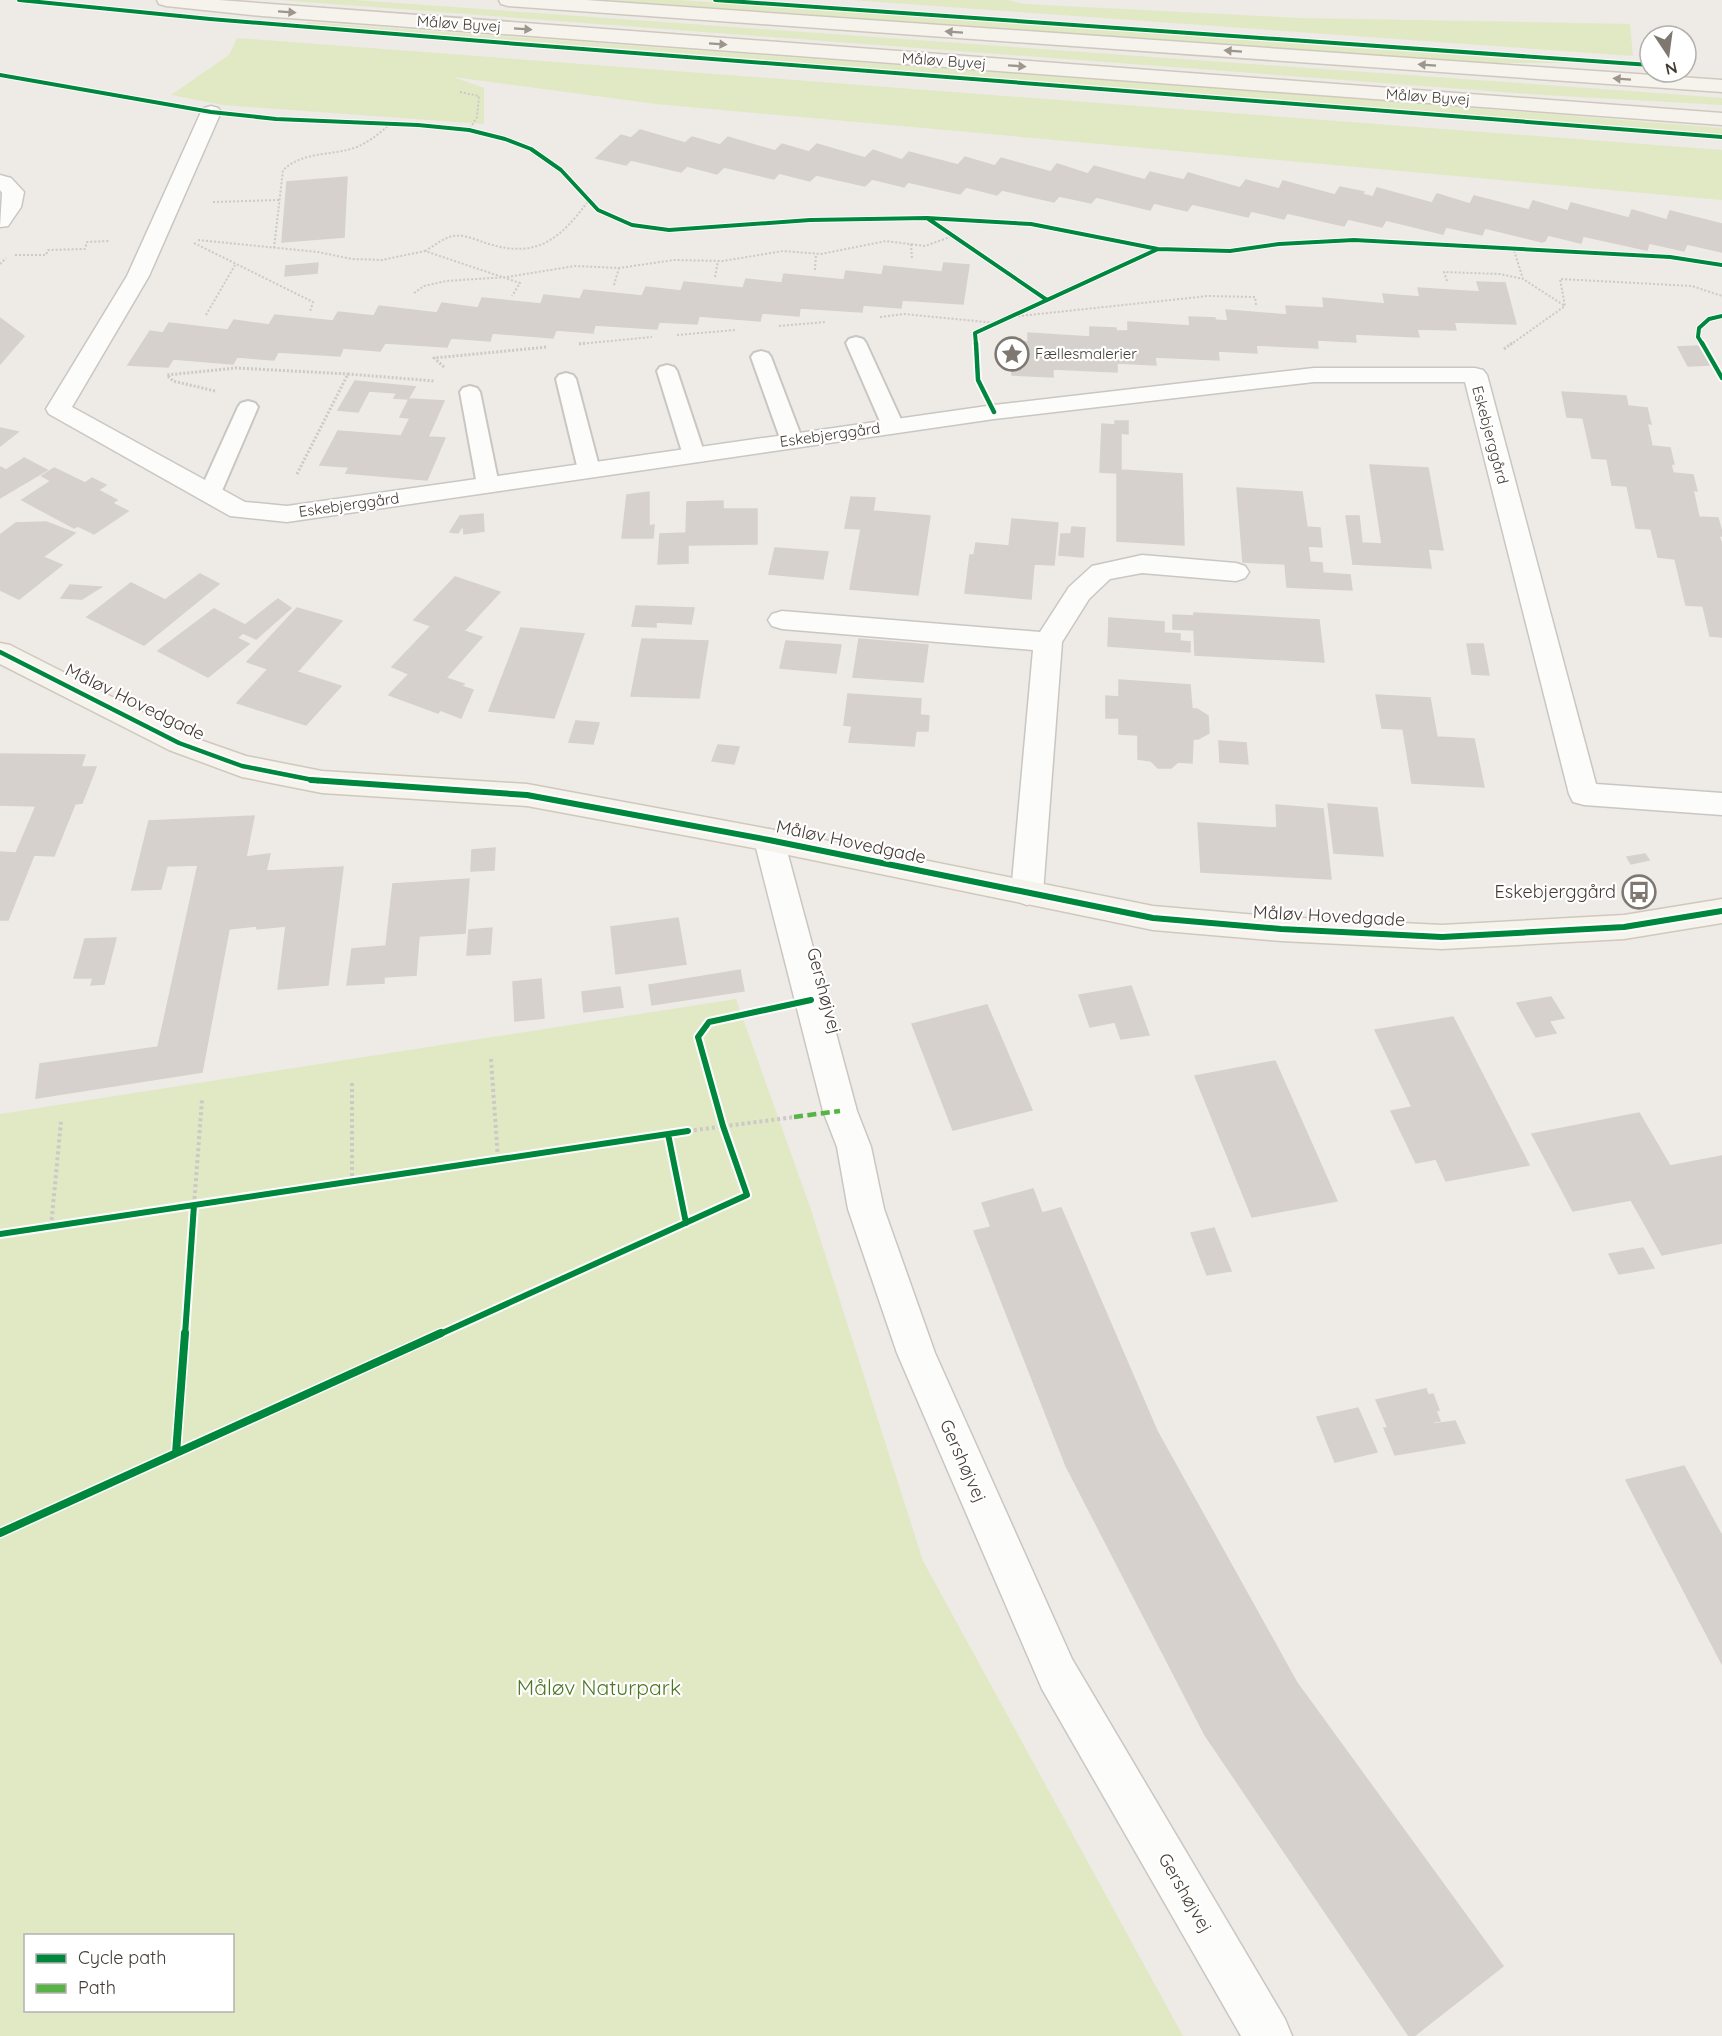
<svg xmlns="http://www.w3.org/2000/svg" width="1722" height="2036" font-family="Quicksand,sans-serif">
	<rect width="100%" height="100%" fill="#eeeae6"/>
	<path fill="#e0e9c4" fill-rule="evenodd" d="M279,0H355L1630,91L1722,98V105L1544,95Z
		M607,0H680L1567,63H1487Z
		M852,0H1008L1024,4L1301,18L1630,24L1633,56Z
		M308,22L1376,100L1722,128V134L306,24Z
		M237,38L1722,150V200L656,104L453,77L484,88V124L223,105L171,95L229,55Z
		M736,999L810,1207L923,1561L1183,2036H0V1114ZM26,1936H232V2010H26Z"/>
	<path fill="#d6d1cd" stroke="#d6d1cc" stroke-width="1.5" d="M640,130L685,143L692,137L720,145L728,137L775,151L782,144L809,152L817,144L865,158L873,150L902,160L909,152L958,165L965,157L995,166L1001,158L1051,172L1057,164L1088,174L1094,166L1145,180L1150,172L1184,180L1188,173L1240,188L1246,180L1279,189L1283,181L1335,195L1340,187L1364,192L1362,194L1373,197L1377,188L1432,203L1437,194L1470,204L1474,196L1529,210L1533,201L1568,211L1571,203L1629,218L1632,210L1667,220L1670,211L1722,224V252L1687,244L1684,251L1649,243L1647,250L1583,236L1581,243L1548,235L1545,241L1542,242L1485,228L1482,235L1446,227L1443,234L1386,220L1382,227L1348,219L1344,226L1287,213L1284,219L1251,211L1248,217L1192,204L1187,211L1154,203L1150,210L1096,197L1091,203L1059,196L1054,202L1002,190L997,195L966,187L960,194L908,182L904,187L872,179L865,186L816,175L810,181L779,173L774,179L724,167L717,174L687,166L681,172L631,160L626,165L596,158L621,135L631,138Z
		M347,177L344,237L282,242L287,182Z
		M318,263L317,273L285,276L286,266Z
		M944,263L969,265L963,304L902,300L901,308L863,305L862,312L800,308L799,316L762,313L760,321L699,316L697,324L659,322L657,329L595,325L593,333L556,330L553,338L492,333L490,341L451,338L447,347L385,343L380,351L343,348L340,356L278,352L274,360L237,357L233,364L173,359L168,367L128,365L150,331L163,333L169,323L228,330L234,320L269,325L275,315L333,321L338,312L374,316L379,306L437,313L442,303L478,308L482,298L541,304L544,295L580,299L584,290L642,296L646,287L681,291L684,282L743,288L746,279L782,283L784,274L844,280L846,271L882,275L884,266L942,272Z
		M1477,282L1505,283L1516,324L1454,322L1456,330L1417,329L1419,337L1355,334L1356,342L1317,340L1318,348L1256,345L1257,353L1218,351L1219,360L1155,357L1156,365L1117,363V372L1053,369V377L1012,375V342H1028V333L1090,337V327L1116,328V331H1128V322L1190,326L1189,317L1215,318V320L1228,321L1226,310L1287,315L1286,306L1324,308L1323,298L1385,304L1383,294L1420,297L1418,288L1480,292Z
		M0,318L24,336L0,364Z
		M1698,346L1709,365L1688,366L1678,347Z
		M355,381L415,387L408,399L394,398L397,393L369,391L358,412L338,410Z
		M1562,392L1626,396L1628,406L1647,408L1651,424L1647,423L1652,446L1670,448L1674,464H1671L1673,473L1693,475L1697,491L1693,490L1699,517L1718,518L1722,533V536H1719L1722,545V637L1710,636L1703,606L1686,605L1675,559L1658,557L1651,529L1636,528L1627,486L1612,485L1607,459L1592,458L1583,418L1567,417Z
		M409,399L444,401L428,437L445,438L427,480L346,473L349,467L320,465L338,431L401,436L410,418L400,417Z
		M1115,421H1128V434L1121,433V470L1182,474L1184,545L1117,541V473L1100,472L1102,424L1115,425Z
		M0,428L18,432L0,446Z
		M24,458L47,470L0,498V467L6,470Z
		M1370,465L1428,468L1443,550L1428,549L1431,568L1353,564L1346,516H1359L1362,543L1382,544Z
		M54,468L85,483L92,478L106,485L98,490L117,500L112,503L128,511L94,534L78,526L74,528L22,500L51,481L42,476Z
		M1237,488L1302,492L1307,527L1320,528L1322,547L1308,546L1310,562L1322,563L1323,573L1350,575L1352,590L1287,587L1285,564L1243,562Z
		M649,492V526L654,525L653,538H622L627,495Z
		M851,497L875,498L873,511L930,516L918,595L850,589L861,529L845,528Z
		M723,501V509H757V544L688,545V563L658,564L660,534L686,533L687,502Z
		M483,514L484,531L464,534L463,525L458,533L450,532L460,516Z
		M1012,519L1058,523L1054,565L1034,564L1031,599L965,593L970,555H974L976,543L1009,546Z
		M46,522L75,533L43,557L62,565L19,599L0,590V535L16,523Z
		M1072,527L1085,528L1083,557L1059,555L1061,534H1071Z
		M775,548L828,552L823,579L769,574Z
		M200,574L219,584L144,645L87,617L131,583L165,600Z
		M455,577L500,592L464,631L482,637L446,678L464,684L461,686L473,690L461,718L440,710L438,713L389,695L409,674L392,667L431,626L414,620Z
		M70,585L101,587L82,599L61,598Z
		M278,599L291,608L256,639L243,633L237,638L249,644L208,677L158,651L214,609L245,625Z
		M636,606L694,608L691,624L656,622V627L632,626Z
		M297,608L342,621L297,672L341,686L306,725L237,703L268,669L247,662Z
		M1194,613L1319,620L1324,662L1195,655L1194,630L1173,629V615L1194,616Z
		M1109,618L1164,622V633L1180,634V641L1190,642V652L1108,646Z
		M521,628L584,634L554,718L489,711Z
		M642,639L708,641L699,698L631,696Z
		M859,639L928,645L923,682L853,677Z
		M786,641L841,645L836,673L780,668Z
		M1467,644H1483L1489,675L1472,674Z
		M1119,680L1190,685L1192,709H1197L1208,716L1209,733L1198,739H1193L1192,763L1178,762L1171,768H1158L1151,761L1138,759V735L1119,734V718H1106V696L1119,697Z
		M848,694L921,699L920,715L929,716L928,731H916L914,746L849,742L852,726L844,725Z
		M1376,695L1430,698L1437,737L1474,739L1484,787L1412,783L1403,729L1382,728Z
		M576,721L599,723L593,744L569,742Z
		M1219,741L1246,743L1248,764L1220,762Z
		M718,745L739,747L734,764L712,761Z
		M0,754L85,755L81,767H96L82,803L75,804L54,856L34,855L8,920H0V852L16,853L36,806L0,805Z
		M1328,804L1377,808L1383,856L1334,853Z
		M1276,805L1323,809L1331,879L1201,872L1198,823L1277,828Z
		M254,816L246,857L270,854L266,871L343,867L328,985L278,989L286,926L257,929V926L229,929L202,1072L36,1098L40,1064L158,1047L198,865L167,866L161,889L132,890L149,821Z
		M495,848L494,870L471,871L472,850Z
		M1645,854L1649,860L1631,864L1627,857Z
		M469,879L465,933L419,936L416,975L384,977V983L347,985L352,949L386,946L393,884Z
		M678,918L686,964L616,974L611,927Z
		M492,928L490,954L467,955L469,930Z
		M116,938L104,984L91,985L93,978H74L85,939Z
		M740,970L744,991L652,1005L649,985Z
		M541,979L544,1018L515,1021L513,982Z
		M1131,986L1149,1035L1121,1039L1115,1022L1090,1027L1079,995Z
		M620,987L623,1007L584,1012L582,992Z
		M1551,997L1564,1018L1549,1021L1556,1033L1536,1037L1517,1003Z
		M987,1005L1032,1110L953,1130L912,1024Z
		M1453,1017L1529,1165L1446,1181L1436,1159L1416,1163L1391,1111L1412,1107L1375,1030Z
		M1275,1061L1337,1201L1252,1217L1195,1076Z
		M1639,1113L1670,1166L1722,1156V1243L1662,1255L1631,1200L1573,1211L1532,1134Z
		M1033,1189L1042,1213L1061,1208L1157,1431L1297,1683L1503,1966L1414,2036H1409L1205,1735L1066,1466L974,1231L991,1227L982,1203Z
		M1214,1228L1231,1271L1207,1275L1191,1233Z
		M1643,1248L1654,1268L1619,1274L1609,1254Z
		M1426,1389L1428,1395L1433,1394L1439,1410L1436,1411L1440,1421L1433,1422L1434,1424L1455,1421L1465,1443L1395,1455L1384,1428H1388L1376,1400Z
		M1358,1408L1377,1452L1335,1462L1317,1417Z
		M1684,1466L1722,1536V1664L1626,1480Z"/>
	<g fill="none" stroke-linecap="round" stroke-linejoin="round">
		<g stroke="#cac6c2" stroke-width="4">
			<path id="lane" d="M856,337L863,339L866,343L904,426L900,430L893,432L886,430L882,426L846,343L849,339Z
				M761,351L768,353L771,357L803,441L800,446L792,447L784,446L781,441L751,357L754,353Z
				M667,365L674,367L677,371L705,455L702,460L694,462L686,460L683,455L657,371L660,367Z
				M566,373L573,375L576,379L600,470L597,475L589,477L581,475L578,470L556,379L559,375Z
				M470,386L477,388L480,392L499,485L496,490L488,492L480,490L477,485L460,392L463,388Z
				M248,401L255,403L258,407L221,493L218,498L210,500L202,498L199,493L238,407L241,403Z"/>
		</g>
		<g stroke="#cac6c2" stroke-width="3">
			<path id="street" d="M211,106L218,108L221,112L149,276L72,407L245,502L287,506L994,405L1314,368H1475L1483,370L1487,375L1596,784L1722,793V815L1584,805L1573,802L1569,794L1465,382H1314L994,419L287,522L230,516L49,414L46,409L127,276L201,112L204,108Z
				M0,175L11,178L24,192L21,207L8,226L0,227L2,193L0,190Z
				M1142,555L1236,563L1245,566L1249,572L1245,578L1236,581L1142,573L1110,579L1089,599L1062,642L1043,893L1038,901L1027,905L1016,901L1011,893L1033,650L782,629L772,626L768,620L772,614L782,611L1040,632L1069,587L1092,566Z
				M769,829L780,832L784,840L857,1111L871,1147L884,1209L935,1353L1072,1659L1285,2019L1292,2036H1241L1042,1689L897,1353L848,1209L837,1147L823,1111L754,840L758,832Z"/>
		</g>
		<g stroke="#cfc8be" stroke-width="3">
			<path id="secondary" d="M157,0H219L1722,113V125L262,16L166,6L159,4Z
				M499,0H586L1722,80V92L508,6L501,4Z
				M0,643L10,645L189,736L246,756L322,771L527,784L769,829L1153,906L1281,917L1442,925L1624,915L1722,899V923L1624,939L1442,949L1281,941L1153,930L769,851L527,806L322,793L242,777L169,750L0,664Z"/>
		</g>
		<path stroke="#ccc9c6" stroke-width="2" stroke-dasharray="2 2" stroke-linecap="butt" d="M460,92L479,96L477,117L469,130
			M213,202L279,200
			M198,240L318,252L352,259L382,260L425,251L520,283L512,296
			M194,243L313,302L310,312
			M911,244L912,259
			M1513,247L1523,279L1565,306
			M274,248L283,170C304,151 330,156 354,148C368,143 379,134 390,124
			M425,251C434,246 443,238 453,236C466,234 478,241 489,244C538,259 561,238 589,200
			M15,255H46L48,250L85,249L87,242L110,241
			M0,264L6,258
			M815,270L816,254
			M715,277L718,261
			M1447,281L1444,272L1500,274L1523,279
			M614,285L619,268
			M414,293L424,286L446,281L507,277L575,266L619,268L674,260L723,261L783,251L821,254L886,241L925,246L953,236
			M206,315L235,265
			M880,317L904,314L996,323
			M1010,317L1208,296L1255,297L1256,305
			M779,326L825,322
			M677,335L735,330
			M579,344L652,337
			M1510,345L1565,306L1560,279L1692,286L1722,296"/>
		<path stroke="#ccc9c6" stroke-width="3" stroke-dasharray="2 2" stroke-linecap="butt" d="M579,344L586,343
			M1504,349L1512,343
			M444,367L434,358L547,347
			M215,391L173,381L167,375L236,368L348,374
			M297,474L348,374L435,381"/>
		<path stroke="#ccc9c6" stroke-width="4" stroke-dasharray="3 3" stroke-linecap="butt" d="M491,1059L498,1159
			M352,1083V1181
			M688,1131L794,1117
			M194,1205L202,1100
			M51,1226L61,1122"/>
		<use href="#lane" fill="#fcfcfb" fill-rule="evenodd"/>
		<use href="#street" fill="#fcfcfb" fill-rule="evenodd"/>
		<use href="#secondary" fill="#f6f2ec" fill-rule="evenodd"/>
		<path stroke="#57b346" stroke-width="4.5" stroke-dasharray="9 4.5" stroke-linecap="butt" d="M794,1117L840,1111"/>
		<g stroke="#fff" stroke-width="6">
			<path id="cycleway-far3" d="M19,0L210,19L506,43L1722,137
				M715,0L1650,65
				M0,75L211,112L276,119L418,125L469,130L505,139L531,149L561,170L598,210L632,225L669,230L810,220L927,218L1031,224L1158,249L1230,251L1279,244L1354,240L1670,257L1722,265
				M927,218L1047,300
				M976,345L975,333L1158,249
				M1703,345L1698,337L1699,328L1709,319L1722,316"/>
		</g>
		<g stroke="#fff" stroke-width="8">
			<path id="cycleway-far2" d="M976,343L978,380L994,412
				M1702,343L1722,378
				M0,652L179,743L242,766L318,781"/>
		</g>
		<g stroke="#fff" stroke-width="10">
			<path id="cycleway-far1" d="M311,780L527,795L769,840L1153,918L1281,929L1442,937L1624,927L1722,911
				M668,1134L686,1223
				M0,1234L688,1131
				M185,1335L194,1205
				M438,1335L747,1195L723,1126L698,1037L709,1022L811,1000"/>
		</g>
		<g stroke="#fff" stroke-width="11">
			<path id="cycleway" d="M176,1453L185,1333
				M0,1533L441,1333"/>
		</g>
		<use href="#cycleway-far3" stroke="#00873e" stroke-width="4"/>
		<use href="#cycleway-far2" stroke="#00873e" stroke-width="4.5"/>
		<use href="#cycleway-far1" stroke="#00873e" stroke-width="6"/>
		<use href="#cycleway" stroke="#00873e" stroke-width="8"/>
	</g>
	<defs><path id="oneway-solid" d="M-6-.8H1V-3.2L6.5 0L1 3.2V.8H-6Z" transform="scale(1.5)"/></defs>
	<g fill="#9c968f">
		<use href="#oneway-solid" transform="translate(287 12) rotate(4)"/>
		<use href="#oneway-solid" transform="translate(523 29) rotate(4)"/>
		<use href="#oneway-solid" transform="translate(954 32) rotate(-176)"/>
		<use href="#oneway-solid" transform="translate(718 44) rotate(4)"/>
		<use href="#oneway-solid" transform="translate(1233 51) rotate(-176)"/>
		<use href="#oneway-solid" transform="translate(1427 65) rotate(-176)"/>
		<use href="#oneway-solid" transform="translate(1017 66) rotate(4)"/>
		<use href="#oneway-solid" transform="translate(1622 79) rotate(-176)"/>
	</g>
	<defs>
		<g id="sight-ring" transform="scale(1.725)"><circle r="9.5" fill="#fff" stroke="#7f7871" stroke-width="1.5"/><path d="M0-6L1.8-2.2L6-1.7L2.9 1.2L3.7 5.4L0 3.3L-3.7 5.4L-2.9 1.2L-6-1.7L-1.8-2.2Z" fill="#7f7871"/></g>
		<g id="bus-ring" transform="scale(1.725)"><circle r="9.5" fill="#fff" stroke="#7f7871" stroke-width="1.5"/><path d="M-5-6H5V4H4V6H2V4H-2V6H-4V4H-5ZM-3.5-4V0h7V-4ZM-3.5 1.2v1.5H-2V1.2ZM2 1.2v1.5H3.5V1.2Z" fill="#7f7871"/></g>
	</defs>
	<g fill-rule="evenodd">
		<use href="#sight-ring" x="1012" y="354"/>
		<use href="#bus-ring" x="1639" y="892"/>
	</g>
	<g text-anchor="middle" stroke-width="4.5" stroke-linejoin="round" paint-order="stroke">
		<g font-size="15" fill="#433b32" stroke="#fff">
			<text transform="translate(459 24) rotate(4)" y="5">Måløv Byvej</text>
			<text transform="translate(944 61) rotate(4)" y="5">Måløv Byvej</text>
			<text transform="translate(1428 97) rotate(4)" y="5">Måløv Byvej</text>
			<text transform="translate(830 435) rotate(-8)" y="5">Eskebjerggård</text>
			<text transform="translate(1490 435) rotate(75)" y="5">Eskebjerggård</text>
			<text transform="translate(349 505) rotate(-8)" y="5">Eskebjerggård</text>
		</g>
		<g font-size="15" fill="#433b32" stroke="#fff" text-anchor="start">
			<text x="1035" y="359">Fællesmalerier</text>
		</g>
		<g font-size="18" fill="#433b32" stroke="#fff">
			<text transform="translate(135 702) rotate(26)" y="6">Måløv Hovedgade</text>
			<text transform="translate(851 842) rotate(12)" y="6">Måløv Hovedgade</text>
			<text transform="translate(1329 916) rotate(3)" y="6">Måløv Hovedgade</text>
			<text transform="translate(824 991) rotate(75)" y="6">Gershøjvej</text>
			<text transform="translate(963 1461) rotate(66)" y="6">Gershøjvej</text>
			<text transform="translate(1185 1893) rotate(60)" y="6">Gershøjvej</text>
		</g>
		<g font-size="18" fill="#433b32" stroke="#fff" text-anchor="end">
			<text x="1616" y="898">Eskebjerggård</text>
		</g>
		<g font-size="21" fill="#4e7724" stroke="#fff">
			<text x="599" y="1695">Måløv Naturpark</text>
		</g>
	</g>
	<rect x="24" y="1934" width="210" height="78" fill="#ffffff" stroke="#b4b1ad" stroke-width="1.5"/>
	<rect x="36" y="1954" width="30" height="9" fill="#00873e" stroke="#b4b1ad" stroke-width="1.5"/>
	<text x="78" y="1964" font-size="18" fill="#433b32">Cycle path</text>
	<rect x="36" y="1984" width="30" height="9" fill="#57b346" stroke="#b4b1ad" stroke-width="1.5"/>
	<text x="78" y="1994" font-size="18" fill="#433b32">Path</text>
	<g transform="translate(1668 54) rotate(167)"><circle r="28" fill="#ffffff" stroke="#b4b1ad" stroke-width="1.5"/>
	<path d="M0-4.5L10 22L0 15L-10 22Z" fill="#7f7871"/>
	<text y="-9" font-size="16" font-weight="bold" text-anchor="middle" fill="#433b32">N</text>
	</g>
</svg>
